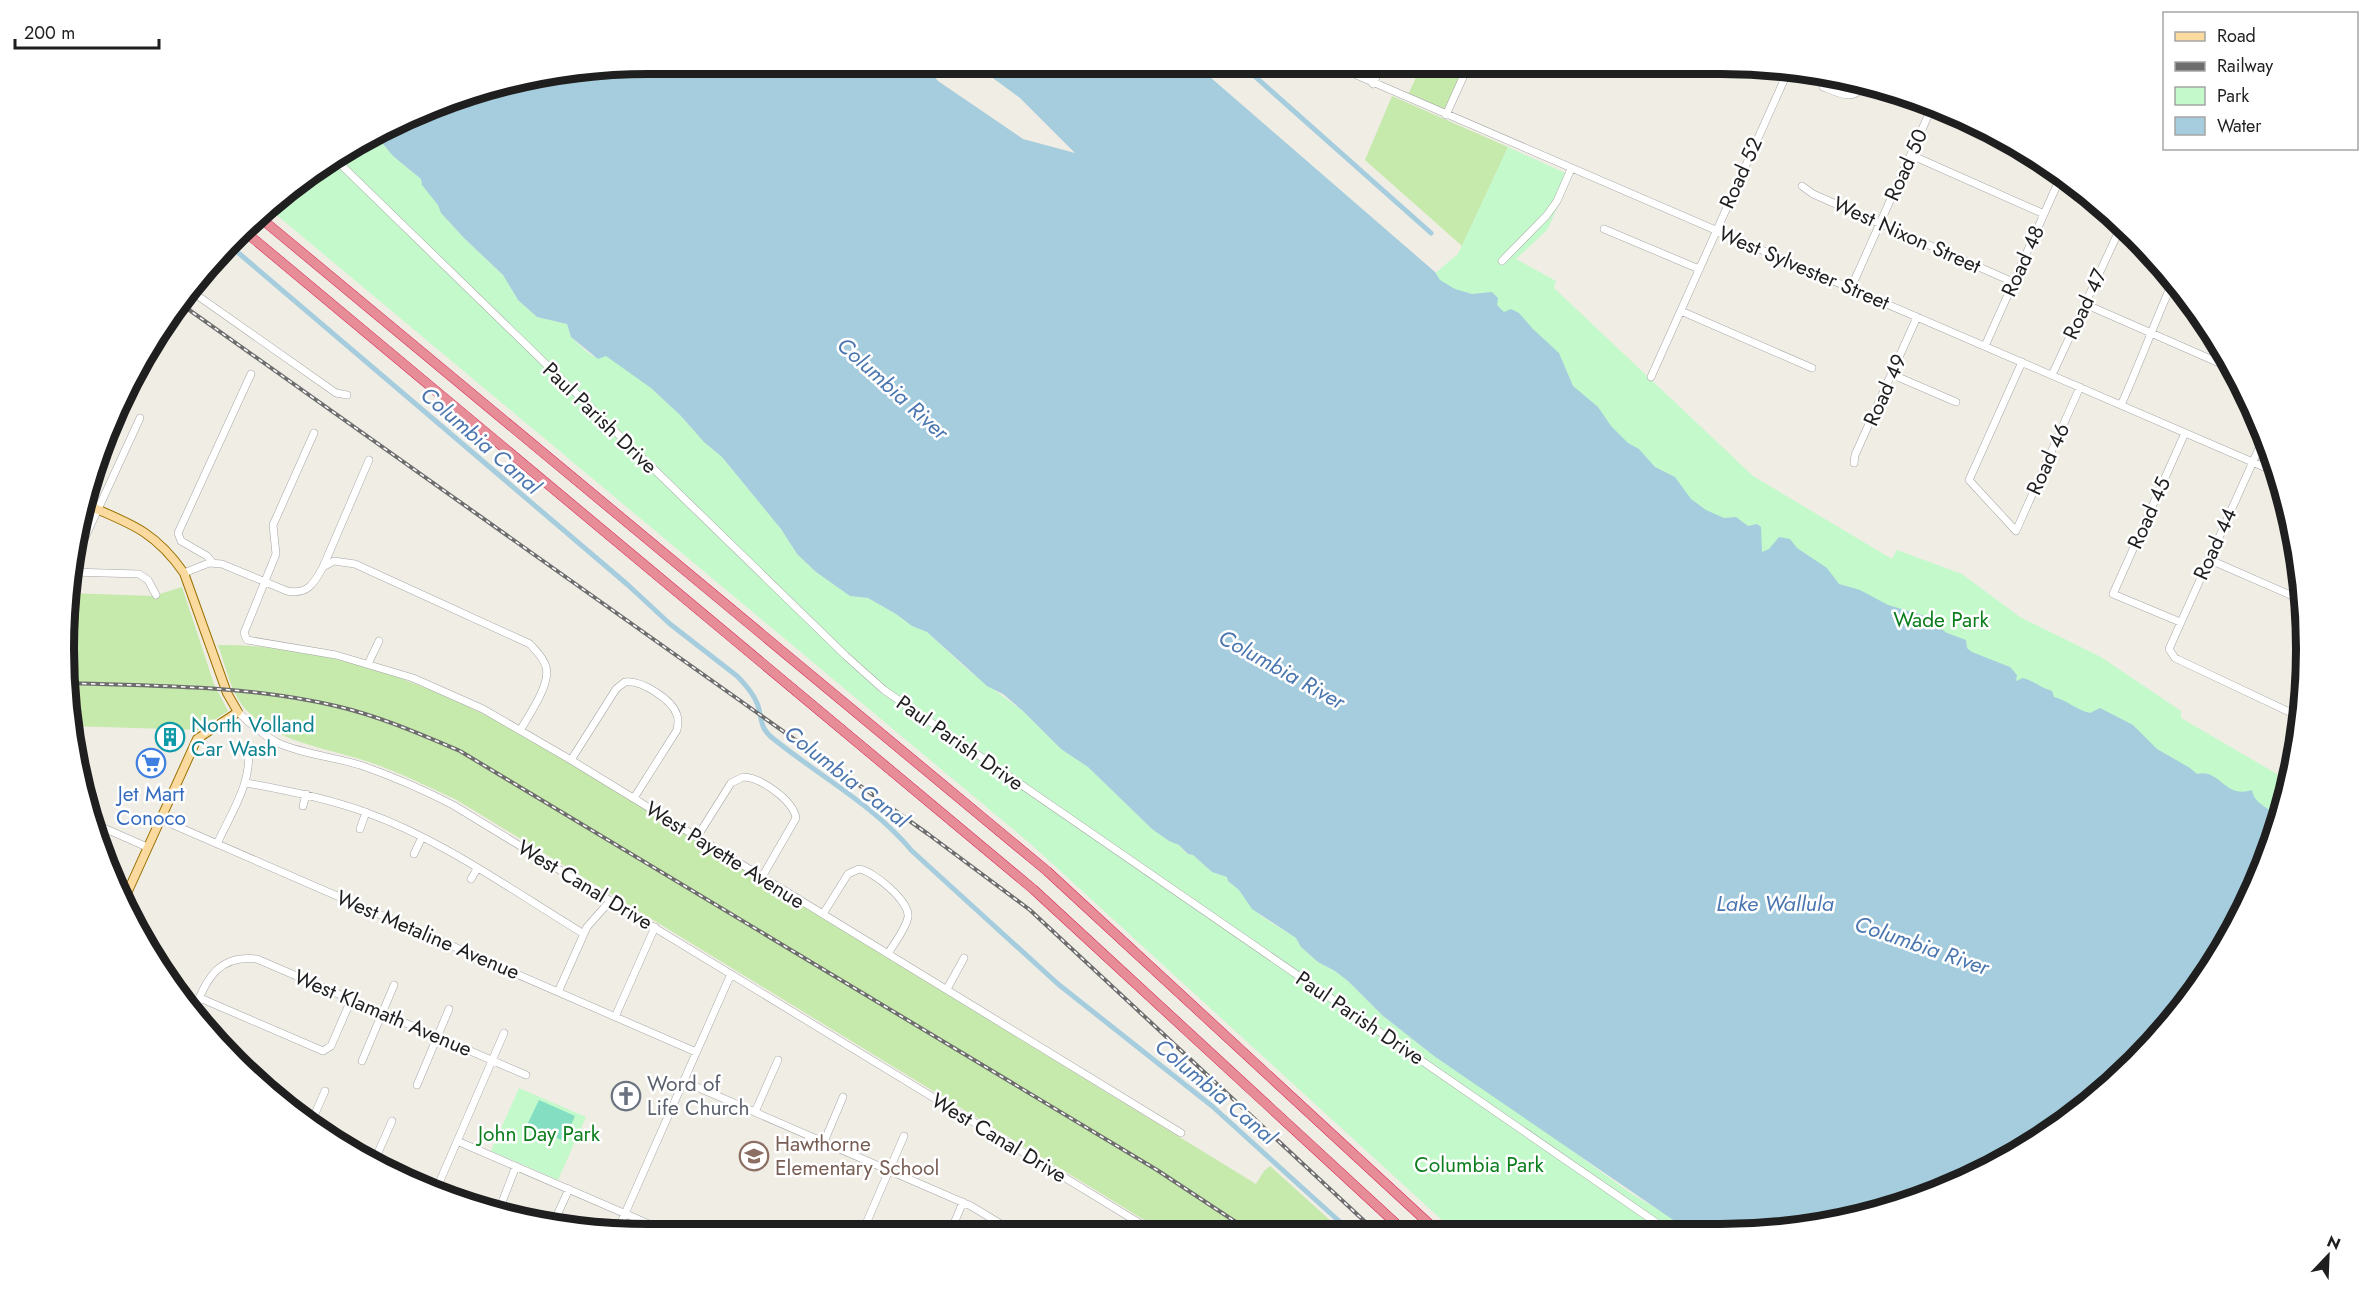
<svg xmlns="http://www.w3.org/2000/svg" width="2370" height="1298" font-family="Jost,sans-serif">
	<rect width="100%" height="100%" fill="#f0ede5"/>
	<path fill="#c6e9ac" d="M1422,64H1467L1445,110L1408,95Z
		M1392,96L1508,147L1462,246L1365,160Z
		M182,587L214,684L228,711L199,730L71,726C64,683 60,637 67,593L153,596Z
		M218,645C332,645 430,684 528,737L1256,1184L1264,1171L1270,1166L1342,1231L1164,1232L455,799C426,786 397,771 366,761C324,747 271,742 242,705C230,689 225,664 218,645Z"/>
	<path fill="#c3f9cb" d="M374,133L393,156L421,179L422,185L439,205L441,213L464,238L503,275L518,300L537,317L567,324L571,337L587,352L593,356H606L621,365L651,388L680,415L704,442L722,457L781,529L797,554L816,572L850,596L868,598L896,614L912,626L927,632L969,671L1024,712L1061,749L1088,767L1152,829L1169,841L1179,845L1187,854L1193,855L1212,872L1227,877L1228,881L1239,890L1261,916L1296,938L1301,947L1318,962L1335,971L1348,981L1382,1015L1434,1056L1513,1108L1629,1192L1691,1230L1454,1231L1032,845L267,207C299,178 335,151 374,133Z
		M1508,147L1572,176L1547,230L1516,259L1556,281L1554,288L1753,476L1892,559L1897,550L1962,574L2020,617L2101,657L2181,711V718L2289,781L2276,837L1807,597L1427,280L1458,254Z
		M519,1088L586,1117L558,1180L491,1151Z"/>
	<path fill="#84dec2" d="M539,1100L575,1116L564,1141L527,1125Z"/>
	<path fill="#a6cddd" d="M649,63H923L938,81L1023,139L1075,153L1020,98L986,73L978,63L1195,64L1435,272L1440,280L1455,289L1472,294L1492,292L1498,298L1497,305L1504,312L1511,309L1519,313L1533,329L1559,353L1573,386L1598,407L1611,426L1628,443L1639,449L1655,467L1675,477L1691,499L1706,510L1724,518L1736,517L1748,526L1757,524L1761,527L1762,552L1769,549L1779,537L1790,539L1797,548L1827,568L1839,584L1860,590L1888,605L1922,615L1947,633L1966,640L1967,648L1972,652L2010,667L2017,675L2016,681L2023,678C2034,681 2041,688 2052,691L2054,697C2067,700 2078,711 2090,713L2100,708L2133,725L2157,749L2190,768L2197,774C2220,768 2224,799 2252,790C2253,803 2271,810 2281,817L2276,837L2229,942L2161,1036L2047,1136L1945,1191L1797,1230H1691L1682,1226L1434,1056L1382,1015L1348,981L1335,971L1318,962L1301,947L1296,938L1252,909L1239,890L1228,881L1227,877L1212,872L1193,855L1188,854L1179,845L1169,841L1152,829L1088,767L1061,749L1024,712L1003,694L987,686L927,632L912,626L896,614L868,598L850,596L816,572L797,554L781,529L722,457L704,442L680,415L651,388L606,356L598,359L571,337L567,324L537,317L518,300L503,275L464,238L441,213L438,205L422,185L421,179L393,156L374,133L460,94L535,74Z"/>
	<g fill="none" stroke-linecap="round" stroke-linejoin="round">
		<path stroke="#a6cddd" stroke-width="5" d="M1241,64L1431,233
			M228,244L628,585L670,624L737,676C746,685 756,697 759,709C762,722 761,727 770,736C817,775 873,804 912,851L1058,984L1212,1106L1350,1231"/>
		<g stroke="#a6a6a6" stroke-width="8">
			<path id="minor" d="M1331,64L2278,473
				M1708,67L1710,64
				M1373,84L1382,64
				M1823,87C1841,94 1855,103 1866,82
				M1446,115L1469,64
				M1911,155L2044,214
				M333,157L846,656L884,690L1667,1230
				M1802,186L1813,194L2013,282
				M1604,229L1699,269
				M1502,261L1547,215L1557,201L1571,169
				M1851,288L1932,107
				M188,289L336,393L347,395
				M2085,304L2233,369
				M1681,311L1812,368
				M1985,346L2061,176
				M2022,362L1969,480L2016,531L2080,387
				M2217,362L2222,350
				M1891,374L1956,402
				M2052,375L2118,233
				M1651,377L1789,69
				M2121,405C2140,363 2155,321 2174,279
				M314,433L273,525L276,554L244,633L247,640L336,655L413,678L483,709L571,760L1181,1133
				M2264,437L2169,649L2175,658L2302,718
				M1854,463L1855,455L1917,317
				M2208,559L2304,601
				M213,563L207,556L181,541L178,533L251,374
				M323,567L334,561L355,564L530,644C536,651 544,658 546,667C551,684 529,715 521,729
				M71,572L139,574L148,580L156,595
				M74,572L76,557L140,418
				M184,573L209,563L222,564L287,591C307,595 314,584 323,567L369,460
				M2180,622L2113,594L2185,433
				M368,664L379,641
				M238,712C250,724 263,735 278,743C305,755 336,757 363,766C394,777 424,790 453,805L1154,1232
				M571,760L616,689L625,682C641,680 672,699 677,715C679,720 678,725 677,730L634,798
				M246,783C286,790 326,798 365,812C443,840 513,891 584,934
				M303,806L306,794
				M160,819L696,1052
				M90,822L147,847
				M360,829L366,812
				M697,837L731,783L743,777C760,777 793,800 796,818L762,877
				M217,844C230,815 253,782 248,748
				M414,854L422,837
				M471,879L477,869
				M823,914L848,874L859,869C873,871 910,901 908,917C906,929 894,943 888,954
				M947,989L964,958
				M558,992L587,927L610,901
				M200,998L323,1051L331,1046L351,1000
				M192,1014C206,983 215,954 257,959L526,1075
				M615,1017L655,927
				M362,1061L394,985
				M683,1081L971,1206L1014,1232
				M417,1085L449,1009
				M755,1112L778,1060
				M310,1125L325,1091
				M457,1141L672,1234
				M824,1142L843,1097
				M373,1164L392,1121
				M516,1166L501,1205L504,1212L518,1218
				M436,1190L504,1033
				M553,1224L569,1189
				M862,1233L904,1136
				M950,1233L963,1202
				M616,1234L731,974"/>
		</g>
		<g stroke="#997101" stroke-width="10">
			<path id="major" d="M82,503C129,523 154,530 184,573L227,693L238,712L197,739L123,902"/>
		</g>
		<g stroke="#da2657" stroke-width="10">
			<path id="highway" d="M258,216L1047,871L1437,1231
				M243,230L1033,889L1404,1231"/>
		</g>
		<use href="#minor" stroke="#fff" stroke-width="7"/>
		<use href="#major" stroke="#fbda9f" stroke-width="8"/>
		<use href="#highway" stroke="#e78d98" stroke-width="9"/>
		<g stroke="#6d6d6d" stroke-width="4">
			<path id="rail" d="M178,302L928,834L1030,910L1375,1231
				M64,683C155,686 247,685 336,706C379,716 420,734 460,751L1157,1170L1251,1232"/>
		</g>
		<use href="#rail" stroke="#fff" stroke-width="1.5" stroke-dasharray="4.5" stroke-linecap="butt"/>
	</g>
	<defs>
		<g id="building-ring" transform="scale(1.5)"><circle r="9.5" fill="#fff" stroke="#0f9aa8" stroke-width="1.5"/><path d="M-4-6H4V6H1V3H-1V6H-4ZM-2.5-4.3h1.7v1.8h-1.7ZM.8-4.3h1.7v1.8H.8ZM-2.5-1h1.7V.8h-1.7ZM.8-1h1.7V.8H.8Z" fill="#0f9aa8"/></g>
		<g id="supermarket-ring" transform="scale(1.5)"><circle r="9.5" fill="#fff" stroke="#3f7fe0" stroke-width="1.5"/><path d="M-6-5.5h2.5l.6 2H6L4.5 2H-2.5L-4.4-4H-6ZM-1.5 3.2a1.3 1.3 0 1 0 .1 0ZM3 3.2a1.3 1.3 0 1 0 .1 0Z" fill="#3f7fe0"/></g>
		<g id="church-ring" transform="scale(1.5)"><circle r="9.5" fill="#fff" stroke="#6b7280" stroke-width="1.5"/><path d="M-1.2-6h2.4v3.5h3.3v2.4h-3.3V6h-2.4V-.1h-3.3v-2.4h3.3Z" fill="#6b7280"/></g>
		<g id="school-ring" transform="scale(1.5)"><circle r="9.5" fill="#fff" stroke="#8d6e63" stroke-width="1.5"/><path d="M0-5L7-2L0 1L-7-2ZM-4 1L0 2.5L4 1V4Q0 6-4 4Z" fill="#8d6e63"/></g>
	</defs>
	<g fill-rule="evenodd">
		<use href="#building-ring" x="170" y="737"/>
		<use href="#supermarket-ring" x="151" y="763"/>
		<use href="#church-ring" x="626" y="1096"/>
		<use href="#school-ring" x="754" y="1156"/>
	</g>
	<g text-anchor="middle" stroke-width="5" stroke-linejoin="round" paint-order="stroke">
		<g font-size="21" fill="#1f1f1f" stroke="#fff">
			<text transform="translate(1906 165) rotate(-66)" y="7">Road 50</text>
			<text transform="translate(1741 173) rotate(-66)" y="7">Road 52</text>
			<text transform="translate(1907 235) rotate(24)" y="7">West Nixon Street</text>
			<text transform="translate(2023 261) rotate(-66)" y="7">Road 48</text>
			<text transform="translate(1804 268) rotate(23)" y="7">West Sylvester Street</text>
			<text transform="translate(2085 304) rotate(-65)" y="7">Road 47</text>
			<text transform="translate(1885 390) rotate(-66)" y="7">Road 49</text>
			<text transform="translate(600 418) rotate(44)" y="7">Paul Parish Drive</text>
			<text transform="translate(2048 459) rotate(-66)" y="7">Road 46</text>
			<text transform="translate(2149 513) rotate(-66)" y="7">Road 45</text>
			<text transform="translate(2215 544) rotate(-66)" y="7">Road 44</text>
			<text transform="translate(960 743) rotate(35)" y="7">Paul Parish Drive</text>
			<text transform="translate(725 855) rotate(32)" y="7">West Payette Avenue</text>
			<text transform="translate(585 885) rotate(31)" y="7">West Canal Drive</text>
			<text transform="translate(428 935) rotate(23)" y="7">West Metaline Avenue</text>
			<text transform="translate(383 1013) rotate(23)" y="7">West Klamath Avenue</text>
			<text transform="translate(1360 1018) rotate(34)" y="7">Paul Parish Drive</text>
			<text transform="translate(999 1138) rotate(31)" y="7">West Canal Drive</text>
		</g>
		<g font-size="21" fill="#0c7e1e" stroke="#fff">
			<text x="1941" y="627">Wade Park</text>
			<text x="539" y="1141">John Day Park</text>
			<text x="1479" y="1172">Columbia Park</text>
		</g>
		<g font-size="21" fill="#0d838f" stroke="#fff" text-anchor="start">
			<text x="191" y="732">North Volland<tspan x="191" dy="24">Car Wash</tspan></text>
		</g>
		<g font-size="21" fill="#366cbe" stroke="#fff">
			<text x="151" y="801">Jet Mart<tspan x="151" dy="24">Conoco</tspan></text>
		</g>
		<g font-size="21" fill="#5b616d" stroke="#fff" text-anchor="start">
			<text x="647" y="1091">Word of<tspan x="647" dy="24">Life Church</tspan></text>
		</g>
		<g font-size="21" fill="#785e54" stroke="#fff" text-anchor="start">
			<text x="775" y="1151">Hawthorne<tspan x="775" dy="24">Elementary School</tspan></text>
		</g>
		<g font-size="22" font-style="italic" fill="#4b76af" stroke="#fff">
			<text transform="translate(893 388) rotate(42)" y="8">Columbia River</text>
			<text transform="translate(481 440) rotate(41)" y="8">Columbia Canal</text>
			<text transform="translate(1282 669) rotate(29)" y="8">Columbia River</text>
			<text transform="translate(847 776) rotate(38)" y="8">Columbia Canal</text>
			<text x="1775" y="911">Lake Wallula</text>
			<text transform="translate(1922 945) rotate(19)" y="8">Columbia River</text>
			<text transform="translate(1216 1091) rotate(40)" y="8">Columbia Canal</text>
		</g>
	</g>
	<path d="M0 0H2370V1298H0ZM649 74H1721A575 575 0 0 1 2296 649V649A575 575 0 0 1 1721 1224H649A575 575 0 0 1 74 649V649A575 575 0 0 1 649 74Z" fill="#fff" fill-rule="evenodd"/>
	<path fill="none" stroke="#1f1f1f" stroke-width="8" d="M649 74H1721A575 575 0 0 1 2296 649V649A575 575 0 0 1 1721 1224H649A575 575 0 0 1 74 649V649A575 575 0 0 1 649 74Z"/>
	<rect x="2163" y="12" width="195" height="138" fill="#ffffff" stroke="#a5a5a5" stroke-width="1.5"/>
	<rect x="2175" y="32" width="30" height="9" fill="#fbda9f" stroke="#a5a5a5" stroke-width="1.5"/>
	<text x="2217" y="42" font-size="18" fill="#1f1f1f">Road</text>
	<rect x="2175" y="62" width="30" height="9" fill="#6d6d6d" stroke="#a5a5a5" stroke-width="1.5"/>
	<text x="2217" y="72" font-size="18" fill="#1f1f1f">Railway</text>
	<rect x="2175" y="87" width="30" height="18" fill="#c3f9cb" stroke="#a5a5a5" stroke-width="1.5"/>
	<text x="2217" y="102" font-size="18" fill="#1f1f1f">Park</text>
	<rect x="2175" y="117" width="30" height="18" fill="#a6cddd" stroke="#a5a5a5" stroke-width="1.5"/>
	<text x="2217" y="132" font-size="18" fill="#1f1f1f">Water</text>
	<g transform="translate(2328 1256) rotate(23)" stroke="#ffffff" stroke-width="4.5" paint-order="stroke">
	<path d="M0-4.5L10 22L0 15L-10 22Z" fill="#1f1f1f"/>
	<text y="-9" font-size="16" font-weight="bold" text-anchor="middle" fill="#1f1f1f">N</text>
	</g>
	<path d="M15 39v9h144v-9" fill="none" stroke="#1f1f1f" stroke-width="3"/>
	<text x="24" y="39" font-size="18" fill="#1f1f1f" stroke="#ffffff" stroke-width="4.5" paint-order="stroke">200 m</text>
</svg>
